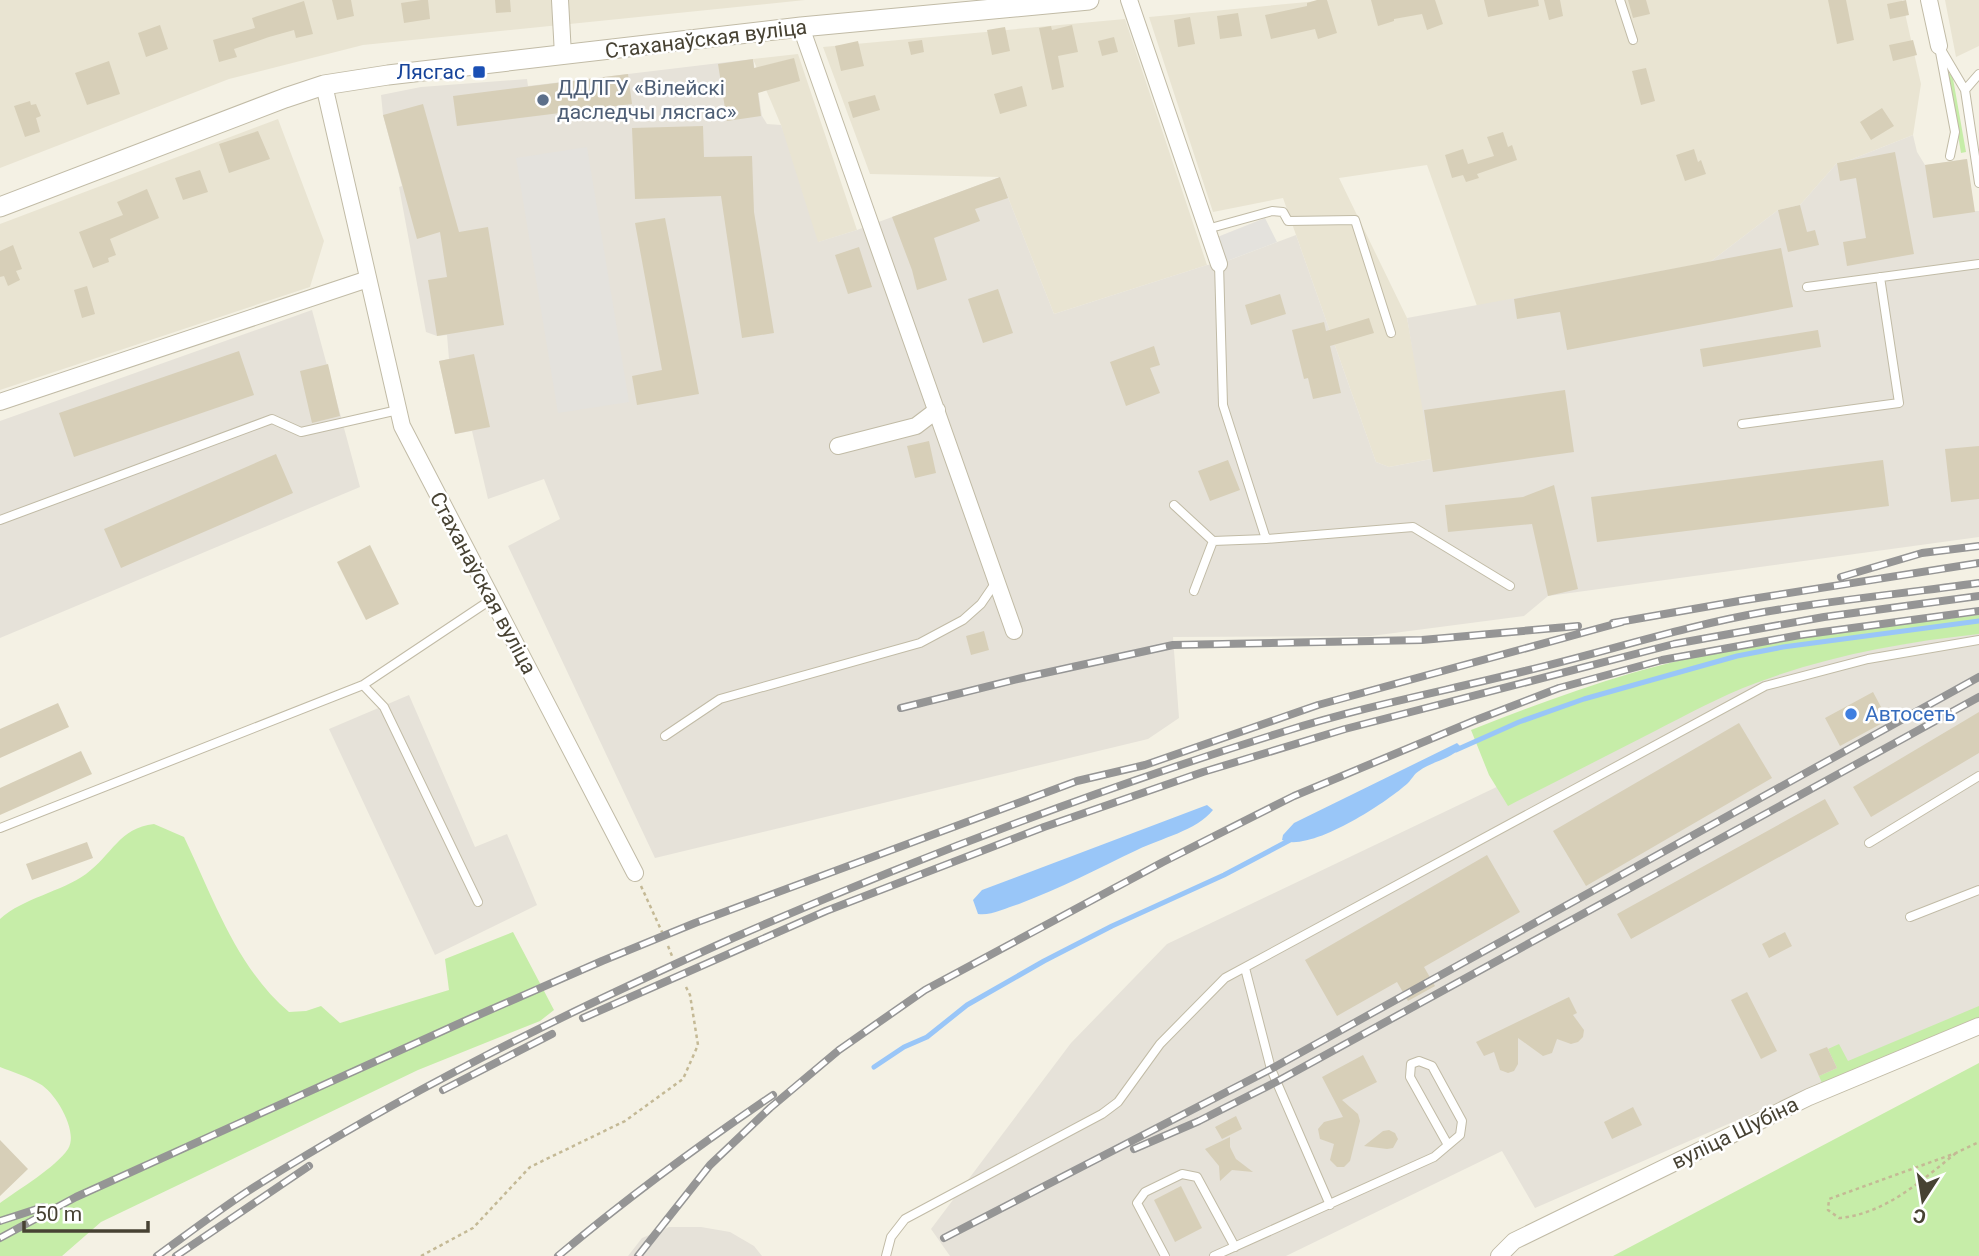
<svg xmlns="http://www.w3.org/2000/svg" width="1979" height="1256" font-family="Roboto,sans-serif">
	<rect width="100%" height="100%" fill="#f4f1e4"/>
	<path fill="#e9e4d2" d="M0,0H805L363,45L229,79L0,168Z
		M1329,0H1902L1921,84L1913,135L1850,160L1837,163L1800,205L1778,210L1710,262L1477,306L1427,165L1339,178L1407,318L1424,410L1431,459L1389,467L1376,462L1283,198L1213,212L1149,17Z
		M1945,0H1979V46L1956,57Z
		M1125,19L1207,265L1054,314L1000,177L870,174L823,47Z
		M798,54L857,230L809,245L781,125L753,59Z
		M278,119L324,241L310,287L0,390V224Z"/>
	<path fill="#e6e2d9" d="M753,59L762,116L767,124L781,125L818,242L857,230L1000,177L1054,314L1207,265L1219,264L1296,235L1376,462L1389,467L1431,459L1407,318L1710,262L1778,210L1800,205L1837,163L1850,160L1913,135L1917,152L1925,165L1967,159L1974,211H1979V537L1548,596L1524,616L1371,636L1173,637L1179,718L1148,739L655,858L508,546L560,519L544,479L488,499L472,431L455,434L439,361L449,359L447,335L437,336L426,332L399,187L402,186L383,115L381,95L421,87L527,79L528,86Z
		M312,310L360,487L0,638V421Z
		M1979,631V1015L1535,1208L1502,1151L1286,1256H950L931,1229L1071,1043L1167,944L1738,672Z
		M409,695L475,847L507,834L537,905L435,955L329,729Z
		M669,1227H701L730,1232L754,1246L762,1256H628L642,1238Z"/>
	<path fill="#c6eda8" d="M1952,73L1966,152L1961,153L1948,74Z
		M1979,615V634C1904,642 1827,656 1756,683C1721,696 1688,714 1655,731C1606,756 1557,781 1508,806L1489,775L1471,730C1524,709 1578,689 1632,673C1745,640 1863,629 1979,615Z
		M154,824L184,837C213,897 236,967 289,1012L306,1011L321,1006L340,1023L449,990L445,959L513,932L554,1010L540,1021L418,1070L101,1222L62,1256H0V1203C18,1190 56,1167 68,1149C79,1132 56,1093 40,1084C28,1077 13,1072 0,1067V919C23,898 61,892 86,874C112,855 119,828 154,824Z
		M1979,1006V1017L1822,1083L1819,1076L1837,1068L1828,1049L1839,1044L1848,1061Z
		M1979,1063V1256H1613Z"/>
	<path fill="#e4e2dd" d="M587,147L629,402L558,413L516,158Z
		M1265,218L1277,242L1219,264L1210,240Z"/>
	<path fill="#99c6f8" d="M1457,743L1461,747C1450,760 1432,761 1419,771C1414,774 1412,779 1408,783C1386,803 1310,853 1282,840L1283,835L1294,823Z
		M1207,805L1213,810C1196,831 1161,838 1137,850C1097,869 1061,888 1019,904C1006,908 991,916 978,914L973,900L982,890Z"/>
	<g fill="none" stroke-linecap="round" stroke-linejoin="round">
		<path stroke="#99c6f8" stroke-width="5" d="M1456,750L1519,722L1584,699L1737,656L1783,647L1979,621
			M874,1067L904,1047L927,1037L967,1005L1044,961L1112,926L1224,875L1290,840"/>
	</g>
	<path fill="#d7cfb8" d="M332,0H351L354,16L337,20Z
		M421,0H428L430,19L404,23L401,3Z
		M495,0H510L511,12L496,13Z
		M1317,0H1327L1337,33L1318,39L1315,29L1271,39L1265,15L1307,6V3Z
		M1371,0H1435L1443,24L1427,30L1422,14L1394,19V21L1378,26Z
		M1484,0H1538L1539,6L1488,17Z
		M1544,0H1560L1563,16L1549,20Z
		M1628,0H1646L1650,14L1633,18Z
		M1828,0H1846L1854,40L1837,44Z
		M1906,0L1909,15L1890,19L1887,4Z
		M304,1L313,34L296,38L294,30L269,37L234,49L237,57L219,62L213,40L255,28L252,18Z
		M1238,13L1242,36L1220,39L1217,16Z
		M1190,17L1195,44L1178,47L1174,20Z
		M160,25L168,49L146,57L138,33Z
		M1072,25L1078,52L1058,56L1064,87L1052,90L1039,28L1051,26L1052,30Z
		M1005,27L1010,51L992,55L987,30Z
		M1114,37L1118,52L1102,56L1098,41Z
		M922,40L924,52L911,55L908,42Z
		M1913,40L1917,55L1893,61L1889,45Z
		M858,41L864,66L841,71L835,46Z
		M794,58L800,81L758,93L761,116L727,121L718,64L753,59L754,68Z
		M109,61L120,94L87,105L75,73Z
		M1646,68L1655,101L1641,105L1632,71Z
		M628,74L632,104L457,126L453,96Z
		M1022,86L1027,106L1000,114L994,94Z
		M875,95L880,110L853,118L848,102Z
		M30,101L31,105L36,104L41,116L36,118L40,132L25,137L14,106Z
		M423,104L459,232L488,227L504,325L437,336L428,280L447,277L440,232L417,239L383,115Z
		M1882,108L1894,126L1871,140L1860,122Z
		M703,126L704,157L752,156L754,212L774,333L742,338L721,196L635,199L632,128Z
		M258,131L270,159L229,173L219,144Z
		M1503,132L1508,147L1512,145L1517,160L1477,174L1479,178L1466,182L1463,175L1452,178L1445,155L1463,149L1468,164L1494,156L1487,137Z
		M1694,149L1698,162L1701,160L1706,174L1685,181L1676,155Z
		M1895,152L1914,254L1847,266L1843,242L1866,238L1856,178L1840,181L1837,163Z
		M1967,159L1975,212L1933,218L1925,165Z
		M200,170L208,192L183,200L175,178Z
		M1000,177L1008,198L975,209L980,221L934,238L947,280L917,290L912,270L892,217Z
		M147,189L159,218L110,239L116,255L108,258L109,262L93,268L79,232L123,215L117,202Z
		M1800,205L1807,232L1815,230L1819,245L1788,252L1778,210Z
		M665,218L699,394L637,405L632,376L662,370L635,223Z
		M13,245L22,269L16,271L20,280L8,286L4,276L0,277V251Z
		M859,247L872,287L848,294L835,255Z
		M1781,248L1793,307L1567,350L1560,312L1517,319L1514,299Z
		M87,286L95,314L82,318L74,290Z
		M998,289L1013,333L983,343L968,299Z
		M1280,294L1286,314L1251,325L1245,305Z
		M1369,318L1374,333L1330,346L1341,393L1313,399L1308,378L1304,379L1292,330L1324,322L1326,331Z
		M1818,330L1821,347L1703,367L1700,349Z
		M1154,346L1160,365L1150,368L1160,393L1126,406L1110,362Z
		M239,351L254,395L74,457L59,413Z
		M474,354L490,427L455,434L439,361Z
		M328,364L340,416L312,423L300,371Z
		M1565,390L1574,452L1433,472L1424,410Z
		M929,441L936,473L915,478L907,446Z
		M1979,446V499L1951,502L1945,449Z
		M276,454L293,493L121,568L104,529Z
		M1228,460L1240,490L1210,501L1198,471Z
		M1883,460L1889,506L1597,542L1591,497Z
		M1554,485L1578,589L1548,596L1532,524L1448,532L1445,505L1523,497Z
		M370,545L399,604L366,620L337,562Z
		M984,631L989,650L971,655L966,636Z
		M1873,692L1888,720L1840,746L1825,718Z
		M58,703L69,727L0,758V729Z
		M1979,712V753L1871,817L1853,787Z
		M1739,723L1772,778L1586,886L1553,831Z
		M81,751L92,774L0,815V788Z
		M1825,799L1839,824L1631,939L1617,914Z
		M87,842L93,858L32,880L26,864Z
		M1487,855L1520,912L1424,967L1435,986L1408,1001L1397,982L1337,1016L1305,960Z
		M1785,932L1792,946L1769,958L1762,944Z
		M1747,992L1777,1051L1761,1059L1731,1000Z
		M1569,997L1577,1013L1573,1015L1584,1030L1583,1037L1578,1042L1571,1044L1557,1039L1552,1053L1543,1056L1518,1038V1064L1514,1071L1508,1073L1500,1070L1494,1052L1484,1056L1476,1042Z
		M1827,1047L1837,1068L1819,1076L1809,1054Z
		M1363,1055L1377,1082L1342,1100L1358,1114L1360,1121L1350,1161L1344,1167H1337L1330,1160L1334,1144L1320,1139L1318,1129L1324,1122L1343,1117L1322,1077Z
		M1633,1107L1642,1125L1612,1139L1604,1122Z
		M1236,1116L1242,1129L1222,1139L1215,1127Z
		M1389,1130L1395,1133L1398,1139L1393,1148L1387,1149L1364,1146L1383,1131Z
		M1230,1137V1147L1236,1159L1253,1172L1232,1170L1220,1181L1219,1166L1205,1149Z
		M0,1140L28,1169L0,1196Z
		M1181,1186L1202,1228L1175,1242L1154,1200Z"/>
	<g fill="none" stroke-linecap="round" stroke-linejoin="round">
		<g stroke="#c1bba6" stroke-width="10">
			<path id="service" d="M1620,0L1633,40
				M1939,46L1965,90L1979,183
				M1940,52L1955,132L1950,156
				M1965,90L1979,74
				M1207,229L1272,211L1283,212L1288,221L1355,220L1391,333
				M1219,264L1223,405L1266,539
				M1807,287L1979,264
				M1742,424L1899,403L1880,277
				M1174,505L1213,541L1266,539L1413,527L1510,586
				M0,520L272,419L301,432L398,410
				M1194,591L1213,541
				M665,736L720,699L920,643L963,620L981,604L996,582
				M0,828L363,685
				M1869,843L1979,776
				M478,902L384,707L363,685L492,599
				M1910,917L1979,890
				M1245,968L1271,1069L1330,1205
				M886,1256L891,1237L905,1219L1102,1114L1118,1102L1160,1044L1225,978L1765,686L1868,659L1979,640
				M1165,1256L1137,1203L1145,1192L1182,1174L1197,1177L1235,1247
				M1214,1256L1434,1157L1460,1135L1462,1121L1432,1066L1419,1061L1411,1064L1410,1077L1448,1145"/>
		</g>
		<g stroke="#c1bba6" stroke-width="18">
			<path id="minor" d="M560,0L563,55
				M1129,0L1219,264
				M1929,0L1939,46
				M801,27L1014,631
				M324,85L402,426L635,873
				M0,402L368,279
				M838,446L916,426L937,410
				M1499,1256L1514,1241L1809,1097L1979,1026"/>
		</g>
		<g stroke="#c1bba6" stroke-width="21">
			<path id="tertiary" d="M0,207L285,98L324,85L388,75L801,27L1089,0"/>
		</g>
		<path stroke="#c4b995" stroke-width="2.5" stroke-dasharray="3.5 3.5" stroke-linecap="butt" d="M641,886L662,932
			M668,946L672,956
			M1956,1153C1921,1181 1885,1214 1839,1218L1828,1210L1829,1199L1956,1153L1979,1142
			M421,1256L473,1228L530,1167L625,1121L683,1079L698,1045L690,995L686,987"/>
		<use href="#service" stroke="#fff" stroke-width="8"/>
		<use href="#minor" stroke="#fff" stroke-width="16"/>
		<use href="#tertiary" stroke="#fff" stroke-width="19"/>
		<g stroke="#959595" stroke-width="8">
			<path id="rail" d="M1841,577L1922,553L1979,546
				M1613,623L1745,600L1979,563
				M901,708L1022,678L1173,645L1422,640L1578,626
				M583,1018L826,911L1044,827L1203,772L1345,729L1674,644L1824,617L1979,596
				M443,1090L552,1034
				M1134,1149L1199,1121L1276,1082L1979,697
				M0,1221L43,1207
				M0,1238L76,1197L467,1020L602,961L695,923L1077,781L1145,765L1318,705L1622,622
				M944,1238L1271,1069L1979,677
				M157,1256C186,1235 215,1213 245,1193C400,1094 565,1013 733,938C914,859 1098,789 1286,731C1365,706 1445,691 1525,671C1605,652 1684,626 1764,612C1835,600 1908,593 1979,583
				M176,1256L309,1166
				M558,1256C627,1198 699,1145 773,1095
				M638,1256L710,1165L770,1108L839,1050L925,990L1163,862L1294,796L1476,720L1559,688L1662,660L1800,635L1979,611"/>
		</g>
		<use href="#rail" stroke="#fff" stroke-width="5" stroke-dasharray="16" stroke-linecap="butt"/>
	</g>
	<rect fill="#1a4fb4" stroke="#fff" stroke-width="2.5" x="472" y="65" width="14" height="14" rx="3.5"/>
	<circle fill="#5c6f8a" stroke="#fff" stroke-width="2.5" cx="543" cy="100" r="7"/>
	<circle fill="#3f7fe0" stroke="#fff" stroke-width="2.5" cx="1851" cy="714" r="7"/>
	<g text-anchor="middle" stroke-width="5" stroke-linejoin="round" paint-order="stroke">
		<g font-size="21" fill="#474233" stroke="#fff">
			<text transform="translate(706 39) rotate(-7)" y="7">Стаханаўская вуліца</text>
			<text transform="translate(483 583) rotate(62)" y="7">Стаханаўская вуліца</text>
			<text transform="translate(1735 1133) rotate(-26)" y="7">вуліца Шубіна</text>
		</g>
		<g font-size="21" fill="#164399" stroke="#fff" text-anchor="end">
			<text x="465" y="79">Лясгас</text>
		</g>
		<g font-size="21" fill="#4e5e75" stroke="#fff" text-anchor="start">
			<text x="557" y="95">ДДЛГУ «Вілейскі<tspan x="557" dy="24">даследчы лясгас»</tspan></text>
		</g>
		<g font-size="21" fill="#366cbe" stroke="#fff" text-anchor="start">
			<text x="1865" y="721">Автосеть</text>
		</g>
	</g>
	<g transform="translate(1923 1200) rotate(192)" stroke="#ffffff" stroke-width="5" paint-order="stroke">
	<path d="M0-5L12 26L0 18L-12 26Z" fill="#474233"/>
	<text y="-10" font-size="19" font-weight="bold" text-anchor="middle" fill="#474233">С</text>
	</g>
	<path d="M24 1221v10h124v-10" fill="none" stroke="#474233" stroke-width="3.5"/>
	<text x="35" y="1221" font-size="21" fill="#474233" stroke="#ffffff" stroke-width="5" paint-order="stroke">50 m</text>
</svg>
